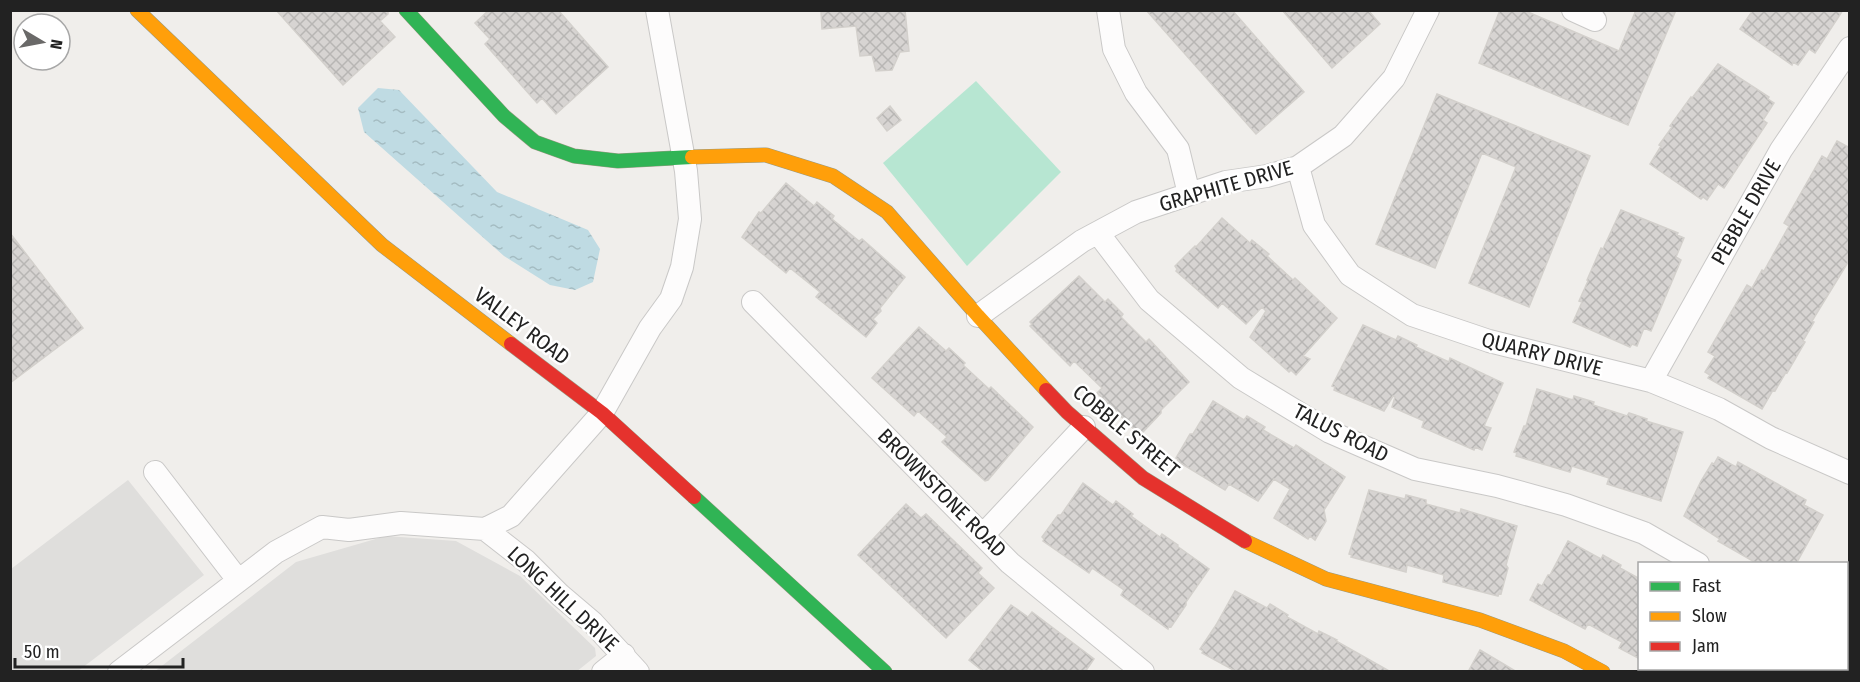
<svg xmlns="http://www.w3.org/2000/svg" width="1860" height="682" font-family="'Fira Sans Condensed',sans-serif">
	<defs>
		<pattern id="water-ripples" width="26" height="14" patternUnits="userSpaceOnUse" patternTransform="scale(1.5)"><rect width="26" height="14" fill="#bfdbe3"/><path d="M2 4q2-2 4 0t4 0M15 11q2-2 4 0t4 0" fill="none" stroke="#a4bcc2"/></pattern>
		<pattern id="building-cross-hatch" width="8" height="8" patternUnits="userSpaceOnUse" patternTransform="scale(1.5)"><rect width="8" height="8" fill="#d7d4d2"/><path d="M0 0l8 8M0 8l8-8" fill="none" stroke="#b8b6b4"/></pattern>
	</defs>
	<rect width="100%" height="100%" fill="#f0eeeb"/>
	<path fill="#dfdedc" d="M128,480L204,575L78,671H11V569Z
		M386,536L456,541L520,576L595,648L596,656L576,672H154L296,562Z"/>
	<path fill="#b7e6d2" d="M976,81L1061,172L967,266L883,163Z"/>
	<path fill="url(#water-ripples)" d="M378,88L399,90L497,192L588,230L600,249L593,282L575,290L550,285L504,256L364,132L358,108Z"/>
	<path fill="url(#building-cross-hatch)" stroke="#d3d0cc" stroke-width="1.5" d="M276,10H388V14L380,21L395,37L343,85Z
		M489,10H558L608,67L556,114L542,98L537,103L485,44L490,39L475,23Z
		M839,10H905L909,51L900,52L892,70L876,71L872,55L860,56L856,26L822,29L821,12Z
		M1146,10H1232L1304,92L1256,134Z
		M1282,10H1368L1380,24L1332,68Z
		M1500,10H1523L1619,51L1636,10H1676L1628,125L1479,63Z
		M1753,10H1843L1815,53L1809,49L1798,65L1793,62L1792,65L1740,29Z
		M1718,64L1769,97L1768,99L1774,103L1763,120L1767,123L1724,188L1718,184L1707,200L1703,197L1701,199L1650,164L1661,146L1659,145L1672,127L1670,126L1691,97L1692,98Z
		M1437,94L1590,156L1529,307L1469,283L1516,167L1482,153L1435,268L1376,244Z
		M890,106L901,120L887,131L877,118Z
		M1837,141L1850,148V259L1812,321L1814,322L1803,341L1805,342L1787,373L1786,372L1775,391L1773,390L1762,409L1708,378L1710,375L1705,372L1715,356L1708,352L1747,285L1752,288L1762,270L1764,271L1789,226L1784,223L1822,156L1827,159Z
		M786,183L814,206L817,202L834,216L832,219L859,241L862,239L905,277L880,308L881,311L873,319L877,323L866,337L816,297L820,292L790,268L786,273L742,237L759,212L761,213Z
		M1621,210L1678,233L1677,235L1684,238L1676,257L1681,260L1651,331L1644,328L1637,346L1632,344L1630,347L1573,322L1582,302L1579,301L1588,281L1587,280L1601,248L1603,249Z
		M1222,218L1250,243L1252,240L1269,254L1267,256L1293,280L1295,278L1337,318L1303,356L1310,359L1296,375L1291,370L1289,372L1250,337L1266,311L1262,307L1246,324L1222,303L1218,308L1176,271L1177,269L1175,266L1195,246L1196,247Z
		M10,233L83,328L10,383Z
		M1079,276L1105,302L1108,299L1123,314L1121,317L1146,342L1149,339L1189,382L1161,410V413L1142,433L1140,432L1138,433L1097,393L1102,388L1074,361L1070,366L1030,326L1032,324L1030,322Z
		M1363,325L1396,340L1398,336L1417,345L1416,347L1449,362L1450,358L1503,383L1484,426L1491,428L1482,450L1475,447L1474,450L1422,427L1424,421L1392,407L1395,397L1393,396L1384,411L1334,390L1335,387L1332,386Z
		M919,327L946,351L949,348L965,363L963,365L989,389L991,387L1033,427L988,480L985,481L942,442L947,437L918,411L914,416L872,378Z
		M1537,389L1573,400L1574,396L1594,402L1593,405L1627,416L1629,413L1647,419L1646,421L1683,432L1661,501L1607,484L1609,478L1572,466L1570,472L1516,456L1517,453L1514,452L1524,426H1526Z
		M1213,401L1244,420L1247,416L1265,427L1263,430L1294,448L1296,445L1345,477L1324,510L1326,521L1315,540L1310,536L1308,539L1274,518L1290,489L1274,479L1258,501L1229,484L1225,490L1177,461L1178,459L1176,458L1190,434H1193Z
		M1718,457L1736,467L1738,462L1806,500L1804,505L1823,515L1796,564H1758L1718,541L1720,539L1684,516L1701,481L1712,463L1714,464Z
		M1083,483L1113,505L1116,501L1133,514L1131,516L1160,537L1162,534L1178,545L1177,546L1209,569L1186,602V605L1171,627L1169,626L1168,629L1121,595L1124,590L1092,568L1089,573L1043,541L1044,539L1042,537L1058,515H1061Z
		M1369,490L1405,499L1406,495L1426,500V504L1460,513L1461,509L1517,526L1506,565L1508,568L1501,594L1499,593L1498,596L1443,582L1444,575L1407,565L1406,572L1351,557L1352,555L1349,554Z
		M906,504L921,518L926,514L982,568L978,573L994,588L946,638L858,555Z
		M1568,541L1601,559L1603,555L1621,565L1620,568L1640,579V659L1619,648L1622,642L1588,624L1585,629L1530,600L1538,584L1542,586L1548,575H1550Z
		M1235,591L1267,608L1270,604L1288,615L1287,617L1318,634L1319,631L1337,640L1336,641L1391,672H1237L1202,653L1203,651L1200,649L1216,625Z
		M1011,605L1028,617L1032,612L1094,659L1085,672H984L969,660Z
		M1480,650L1517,672H1468Z"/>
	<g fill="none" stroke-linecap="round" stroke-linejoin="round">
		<g stroke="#c9c8c7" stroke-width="24">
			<path id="street" d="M1108,10L1114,49L1136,93L1178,149L1189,194
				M1573,10L1595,20
				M1298,167L1314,225L1350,275L1412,315L1489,341L1651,381L1719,409L1771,438L1850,473
				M1098,233L1149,300L1241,378L1330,432L1415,469L1497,486L1566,505L1644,533L1698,564
				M753,302L1010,563L1143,672
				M978,316L1082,241L1136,212L1226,182L1267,176L1298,167L1343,136L1394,78L1428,10
				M1651,381L1781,150L1850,48
				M155,472L238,580
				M485,529L526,561L560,595L593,623L638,672
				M983,535L1084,427
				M119,672L276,552L322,527L349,530L401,523L485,529L511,516L602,413L650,328L671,299L682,267L690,219L686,171L657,10
				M603,672L624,655
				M1717,672L1719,668"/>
		</g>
		<g stroke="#999a82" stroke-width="15">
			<path id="fast" d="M406,10L504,116L535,142L574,156L618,161L692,157
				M694,497L885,672"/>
		</g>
		<g stroke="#999a82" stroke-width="15">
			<path id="slow" d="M137,10L382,245L511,344
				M692,157L766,155L833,176L887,212L978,316L1046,390
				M1245,541L1326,579L1480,620L1564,651L1603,672"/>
		</g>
		<g stroke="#999a82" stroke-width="15">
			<path id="jam" d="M511,344L602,413L694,497
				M1046,390L1067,412L1143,478L1245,541"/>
		</g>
		<use href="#street" stroke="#fdfcfc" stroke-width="22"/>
		<use href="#fast" stroke="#30b455" stroke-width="14"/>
		<use href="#slow" stroke="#ff9f0a" stroke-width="14"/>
		<use href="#jam" stroke="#e5322d" stroke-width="14"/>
	</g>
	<g text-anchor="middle" stroke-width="5" stroke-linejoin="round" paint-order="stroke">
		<g font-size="21" fill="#222" stroke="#fff">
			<text transform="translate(1226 186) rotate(-16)" y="7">GRAPHITE DRIVE</text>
			<text transform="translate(1746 212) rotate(-60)" y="7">PEBBLE DRIVE</text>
			<text transform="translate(522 326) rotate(37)" y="7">VALLEY ROAD</text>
			<text transform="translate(1542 354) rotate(14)" y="7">QUARRY DRIVE</text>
			<text transform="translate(1126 431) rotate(40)" y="7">COBBLE STREET</text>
			<text transform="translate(1341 433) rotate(27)" y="7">TALUS ROAD</text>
			<text transform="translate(942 493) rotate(45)" y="7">BROWNSTONE ROAD</text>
			<text transform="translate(563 599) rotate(43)" y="7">LONG HILL DRIVE</text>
		</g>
	</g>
	<rect width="1860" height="682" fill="none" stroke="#222222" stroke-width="24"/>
	<rect x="1638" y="562" width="210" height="108" fill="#ffffff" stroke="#a7a7a7" stroke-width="1.5"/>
	<rect x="1650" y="582" width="30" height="9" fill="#30b455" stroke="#a7a7a7" stroke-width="1.5"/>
	<text x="1692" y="592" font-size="18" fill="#222222">Fast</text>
	<rect x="1650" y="612" width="30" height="9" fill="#ff9f0a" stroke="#a7a7a7" stroke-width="1.5"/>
	<text x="1692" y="622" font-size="18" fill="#222222">Slow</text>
	<rect x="1650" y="642" width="30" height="9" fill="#e5322d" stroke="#a7a7a7" stroke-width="1.5"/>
	<text x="1692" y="652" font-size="18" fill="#222222">Jam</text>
	<g transform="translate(42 42) rotate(100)"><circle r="28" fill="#ffffff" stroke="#a7a7a7" stroke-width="1.5"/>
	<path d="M0-4.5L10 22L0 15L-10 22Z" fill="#6a6968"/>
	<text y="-9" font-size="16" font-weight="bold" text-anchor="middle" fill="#222222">N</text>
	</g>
	<path d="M15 658v9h168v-9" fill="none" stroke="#222222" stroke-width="3"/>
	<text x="24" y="658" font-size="18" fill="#222222" stroke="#ffffff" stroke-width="4.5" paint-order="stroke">50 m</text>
</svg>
